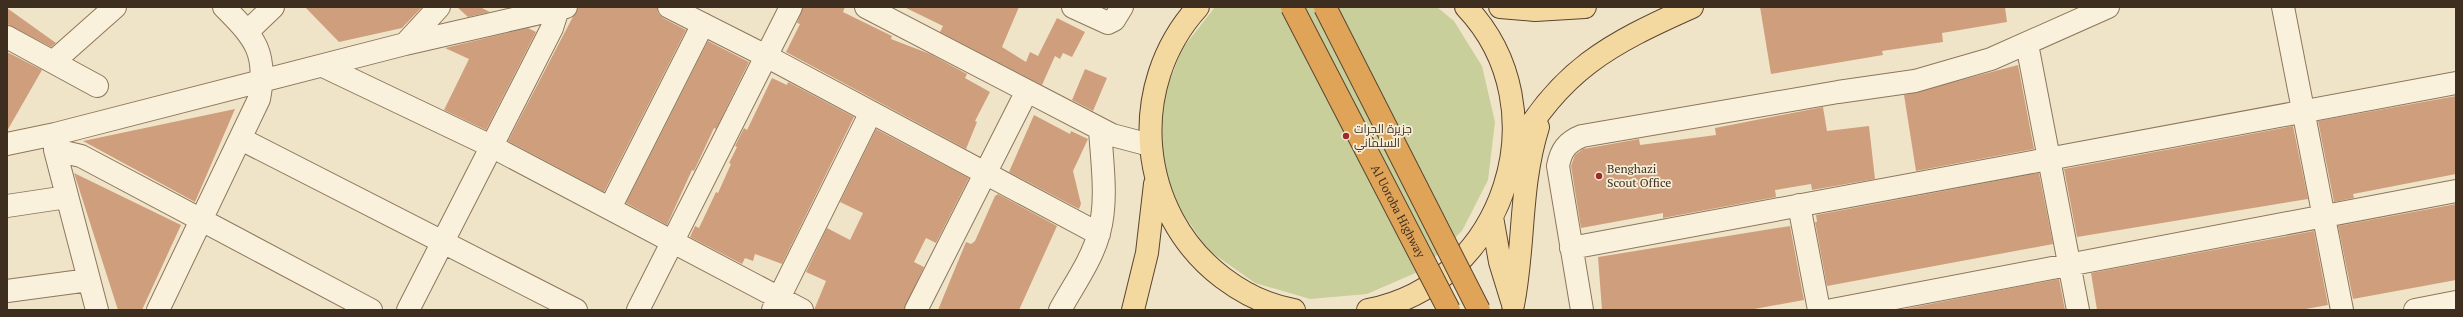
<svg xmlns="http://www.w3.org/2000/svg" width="2463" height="317" font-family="'PT Serif',Cairo,serif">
	<rect width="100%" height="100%" fill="#f0e4c8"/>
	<path fill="#c9cf9b" d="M1215,7H1437L1454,21L1482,66L1495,122L1488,180L1462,231L1420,271L1367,294L1310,299L1255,283L1208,250L1176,203L1161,152L1163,98L1182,49Z"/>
	<path fill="#cf9f7d" d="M305,7H422L402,28L339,42Z
		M457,7H480L490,12L468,17Z
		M578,7H657L658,13L663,18L686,30L604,192L508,141Z
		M803,7H845L843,12L892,36L891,39L930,54L967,74L965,78L990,92L975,121L977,122L966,149L786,52L800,24L797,23Z
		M904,7H1019L1002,47L1026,62L1030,52L1038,56L1057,18L1085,32L1072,57L1063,53L1060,59L1055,56L1042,85L940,32L943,26Z
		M1760,7H2005L2007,22L1942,33L1943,42L1882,51L1883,55L1771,74Z
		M7,8L56,43L51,47L7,24Z
		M528,28L536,32L486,130L444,110L469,59L445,48Z
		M708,41L749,62L716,129L714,128L694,171L692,170L667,225L626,203Z
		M7,52L42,70L7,131Z
		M2018,65L2034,149L1916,171L1904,95Z
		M1085,69L1107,78L1093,111L1072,100Z
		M772,78L787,85L788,82L854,117L782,264L755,254L753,261L745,258L742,264L690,237L695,226L699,228L716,192L718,193L731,164L729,163L737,147L735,146L744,128L747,130Z
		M2456,96V174L2353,194L2354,198L2334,202L2318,121Z
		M1823,107L1827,131L1869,126L1875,179L1812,190L1811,184L1775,190L1776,197L1663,218V213L1581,228L1571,166L1575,155L1583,149L1639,139L1640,145L1716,135L1715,128Z
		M235,109L195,202L83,141Z
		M1034,115L1070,134L1071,131L1088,139L1073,171L1081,204L1079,209L1009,172Z
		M2293,126L2308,199L2077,237L2064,169Z
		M876,129L969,178L936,243L926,238L914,262L924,267L904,310H814L826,281L806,272L827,228L850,240L863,213L840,202Z
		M74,173L181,225L142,310H118Z
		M2039,173L2053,244L1827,286L1815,222H1817L1816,215Z
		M998,194L1057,226L1019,310H938L966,242L971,244L975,241L995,196Z
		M2456,204V280L2353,299L2338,226Z
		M1790,226L1804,300L1749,310H1602L1598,257Z
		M2314,231L2328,305L2300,310H2097L2091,273Z
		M2059,279L2065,310H1899Z"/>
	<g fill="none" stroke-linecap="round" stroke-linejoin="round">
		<g stroke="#8d765c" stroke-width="24">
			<path id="minor" d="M669,7L766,56L1099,234
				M866,7L1112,135L1150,145
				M1073,7L1108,23L1114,20L1122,7
				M2283,7L2342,310
				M248,31L273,7
				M7,37L97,86
				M405,44L439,7
				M2027,44L2078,310
				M53,62L115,7
				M323,66L493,147L802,310
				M55,137V150L97,310
				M241,139L576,310
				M7,144L55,134L405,44L566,7
				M55,150L81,156L371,310
				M1799,205L1819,310
				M7,206L67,197
				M610,208L703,24
				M1571,248L2456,83
				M7,291L89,280
				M158,310L259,99C268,53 255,38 224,7
				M408,310L552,28L558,9
				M638,310L791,7
				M773,310L871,112
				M916,310L1027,91
				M1060,310C1073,286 1092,260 1099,233C1108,200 1102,163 1100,129
				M1582,310L1558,166C1561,150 1567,142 1582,136L1838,92L1915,81L1991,59L2108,7
				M1832,310L2456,191
				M2415,310L2456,302"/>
		</g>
		<g stroke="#5b4430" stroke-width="24">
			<path id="major" d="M1198,7C1126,86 1137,213 1223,278C1243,293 1269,306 1294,310
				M1500,7L1535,10L1585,7
				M1514,152C1560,70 1609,44 1692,7
				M1492,217L1500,262L1512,301
				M1513,305C1525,244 1519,188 1538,127
				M1133,310L1147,253L1155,184
				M1368,310C1505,284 1562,108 1466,7"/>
		</g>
		<use href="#minor" stroke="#faf1dc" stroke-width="22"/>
		<use href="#major" stroke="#f3d9a0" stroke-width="22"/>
		<g stroke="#5b4430" stroke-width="24" stroke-linecap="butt">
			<g id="highway-bridge">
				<path id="s1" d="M1292,7L1449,310"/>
				<path d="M1325,7L1479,310"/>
			</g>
		</g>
		<use href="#highway-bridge" stroke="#e0a458" stroke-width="22"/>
	</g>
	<g fill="#9e2a2b" stroke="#f7eed8" stroke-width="1.5">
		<circle cx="1346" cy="136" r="4"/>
		<circle cx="1599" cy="176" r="4"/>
	</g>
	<g text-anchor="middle" stroke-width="3.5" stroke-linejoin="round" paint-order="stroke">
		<g font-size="12" fill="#3d2e20" stroke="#f7eed8" text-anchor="start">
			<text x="1354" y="133">جزيرة الجرات<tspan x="1354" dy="14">السلماني</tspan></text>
			<text x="1607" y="173">Benghazi<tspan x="1607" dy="14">Scout Office</tspan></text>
		</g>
		<g font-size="12" fill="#3d2e20" stroke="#f7eed8">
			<text dy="4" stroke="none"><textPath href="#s1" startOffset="230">Al Uoroba Highway</textPath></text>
		</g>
	</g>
	<rect width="2463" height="317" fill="none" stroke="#3d2e20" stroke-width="16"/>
</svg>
